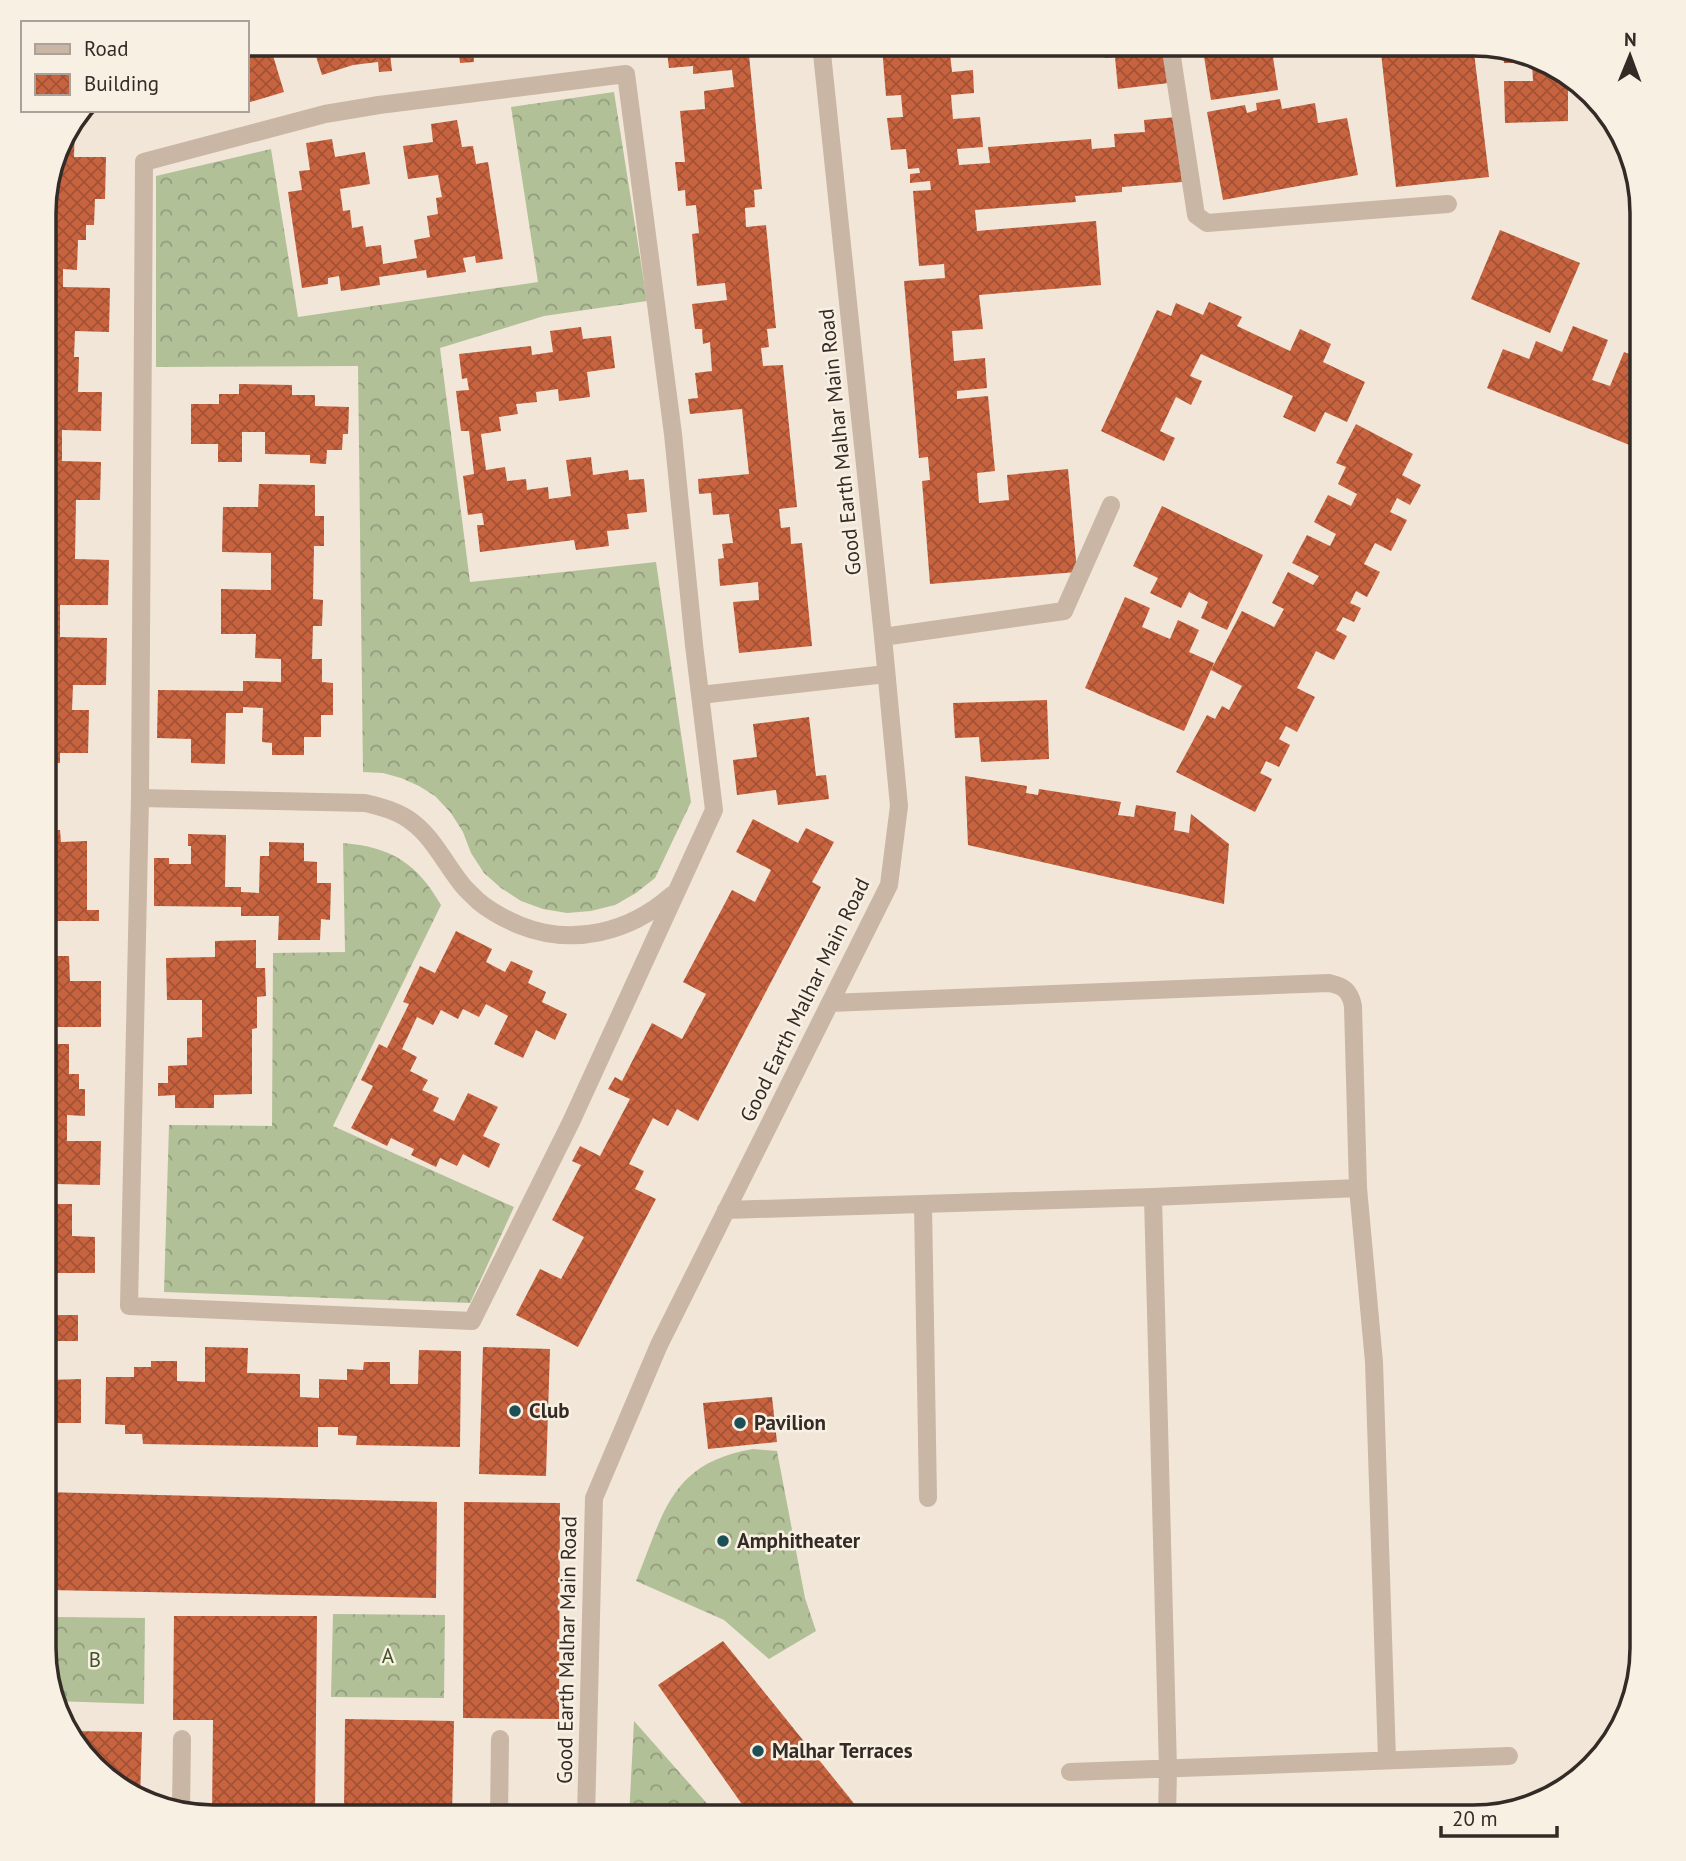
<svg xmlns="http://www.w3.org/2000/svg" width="1686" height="1861" font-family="'PT Sans',sans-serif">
	<defs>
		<pattern id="forest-crowns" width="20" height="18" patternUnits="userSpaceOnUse" patternTransform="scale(1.75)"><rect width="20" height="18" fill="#b2c098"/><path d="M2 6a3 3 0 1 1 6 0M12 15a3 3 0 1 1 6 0" fill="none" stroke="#929c7c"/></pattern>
		<pattern id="building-cross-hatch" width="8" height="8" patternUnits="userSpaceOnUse" patternTransform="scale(1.75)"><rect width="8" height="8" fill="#c8633f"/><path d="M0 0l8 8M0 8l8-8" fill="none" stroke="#a35235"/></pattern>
	</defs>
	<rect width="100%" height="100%" fill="#f1e6d8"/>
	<path fill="url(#forest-crowns)" d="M614,92L647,301L544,316L440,348L470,582L656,562L691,802L655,878L636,893L615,905L591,911L567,913L543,909L521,901L501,888L484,873L471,853L463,832L451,813L435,796L419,786L401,778L383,773L363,772L358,366L156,367V176L271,149L298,317L538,282L511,107Z
		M343,843C391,847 417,863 441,905L333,1126L514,1207L470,1303L164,1292L169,1125L272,1126L273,953L345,952Z
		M753,1449L777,1451L805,1598L816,1631L769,1659L724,1620L636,1581C664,1513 670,1463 753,1449Z
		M333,1614L445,1615L444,1698L331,1697Z
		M57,1617L145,1618L144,1704L53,1701L45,1657Z
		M634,1721L719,1817H629Z"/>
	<path fill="url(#building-cross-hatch)" d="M247,44H285L271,49L284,92L247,103Z
		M312,44H389L392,71L379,72L378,62L353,65L322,75Z
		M458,44H496V47L473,50L474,62L460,63Z
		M666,44H748L762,189L754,190L755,207L745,208L746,227L766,225L776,328L767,329L769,347L761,348L763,366L783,365L797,507L779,509L781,528L790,527L791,544L802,543L812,646L739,653L733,602L759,600L758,582L720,586L718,559L724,558L722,544L733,543L729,514L713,515L711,493L699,494L698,479L749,474L742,409L690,414L688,399L698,398L695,373L712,371L710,342L703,344L702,329H695L692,304L727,300L725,283L697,286L692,234L699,233L696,205L686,206L685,190L678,191L675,162H685L680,111L705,109L704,91L734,87L732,70L693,74V66L669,68Z
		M894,44H949L952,72L973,70L974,93L951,95L953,119L980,117L983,147L957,149L959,165L990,163L988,147L1091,139L1092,149L1115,147L1114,134L1145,132L1144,120L1177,117L1182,182L1122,187V192L1075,196L1076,202L975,210L977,231L1096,221L1101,285L979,295L983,329L952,331L954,361L985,358L987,388L957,391V399L988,396L995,471L977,473L979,503L1009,500L1007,475L1068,469L1077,572L930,584L922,481L930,480L928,457L919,458L904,281L945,278L944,264L919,266L913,191L931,190L930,181L910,183V174L920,173L919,168L908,169L906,149L891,150L887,118L903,117L901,95L886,96L882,47L894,46Z
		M1103,44H1164L1169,83L1118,89L1115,57L1105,58Z
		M1202,44H1271L1278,90L1211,100Z
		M1380,44H1473L1489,177L1396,187Z
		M1503,50L1548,61L1568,77V121L1505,123L1504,81H1533L1532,63H1504Z
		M1280,99L1282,109L1315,103L1318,123L1347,118L1358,175L1223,200L1207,112L1245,105L1247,113L1257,110L1256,103Z
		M457,120L462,147L473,146L476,164L488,162L503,259L476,263L475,256L463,258L466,272L427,278L426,270L379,277L380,285L341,291L339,276L328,278V284L302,288L288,192L302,190L299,171L310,170L306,143L332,139L335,157L365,152L370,184L340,189L343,211L350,210L352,228L363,226L366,247L381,245L383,264L417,258L414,240L430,237L427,216L438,214L436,198L442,197L438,175L408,179L403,146L433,142L431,124Z
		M75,121L74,157H106L105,199H95L94,225H86V240H78L77,270L63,269V287L110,288L109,332L75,331L74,357H79L78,392H102L101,431L62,430V461L101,462L100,500H76L75,559L109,560L108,605H60V637L107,638L106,685H73L72,710H89L88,753H60V763H44V202L61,138Z
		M1500,230L1580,263L1550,333L1471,299Z
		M1209,302L1242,317L1237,326L1290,351L1300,329L1331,344L1323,362L1365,382L1347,422L1325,412L1315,432L1283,417L1293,396L1201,354L1190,376L1202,381L1191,405L1176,397L1160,431L1175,438L1164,461L1101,431L1157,310L1171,316L1176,303L1203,315Z
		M1573,326L1608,340L1592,380L1610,386L1624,352L1642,359V402L1640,409L1642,410V450L1487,388L1503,349L1529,359L1536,341L1562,352Z
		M581,327L583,339L611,336L615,368L587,372L590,397L559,401L558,389L536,392L537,402L516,404L518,414L499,417L501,431L481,434L486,470L505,467L507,481L526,479L527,490L548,487L549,499L571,496L566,460L591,457L593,475L628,470L629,480L644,479L647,512L627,514L629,529L607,531L609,546L576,550L574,540L480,552L477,525H484L482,513L468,515L463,476L474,474L469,431H461L456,391L469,390L467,378L462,379L459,354L531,346L532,355L553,352L550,331Z
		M239,384L292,385V395H315V406L349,407L348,434H343L342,450H327L326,464L310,463V455L265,454V432H242V462H218V444H191V404H219V394H239Z
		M1356,424L1413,454L1402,475L1421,485L1410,505L1397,498L1390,512L1407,520L1391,551L1375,543L1364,564L1380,572L1367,597L1356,591L1350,603L1361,608L1354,622L1343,617L1336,630L1347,636L1334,660L1316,651L1297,688L1315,697L1297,732L1286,726L1279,739L1290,745L1279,767L1266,761L1260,773L1272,779L1255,812L1176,772L1207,715L1215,719L1222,706L1229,710L1242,686L1211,670L1242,611L1274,627L1284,609L1272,603L1288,572L1313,585L1319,576L1292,563L1307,535L1330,546L1336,534L1314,522L1328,495L1351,506L1357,494L1338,484L1346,467L1336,463Z
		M259,484L315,485V516H324V546H314L313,599L323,600L322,626H313L312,659H322V682L333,683V715H321V737H304V755H272V743L262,742L263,708L243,707V713H226L225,764L191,763V739L157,738L158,690L243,691V681L281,682V659L255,658L256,634H221V589L271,590V553L222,552L223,507H258Z
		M1162,506L1263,555L1227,630L1201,618L1208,602L1189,592L1181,608L1150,593L1158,578L1133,566Z
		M1125,597L1150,608L1142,627L1170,639L1178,620L1199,630L1189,652L1214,663L1184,731L1085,688Z
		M1047,700L1049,759L981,762L979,737L955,738L953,703Z
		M809,717L816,776L826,775L829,799L778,805L776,790L737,795L733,760L757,757L753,724Z
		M965,776L1027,786L1026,793L1038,795L1039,789L1121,802L1118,815L1134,817L1136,805L1176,812L1174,830L1189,833L1191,814L1229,844L1224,904L968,845Z
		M753,819L798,843L806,828L834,842L812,882L821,887L698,1121L677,1109L668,1126L653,1118L629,1164L644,1171L635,1189L656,1199L578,1347L516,1315L540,1269L561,1279L584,1237L552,1220L581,1165L572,1161L580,1146L600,1156L630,1099L608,1089L615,1077L622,1081L652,1023L682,1039L706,994L683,982L732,890L755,902L771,870L736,852Z
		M44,830H60L61,842L87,841V910H99V921H47V956H69L70,981H101V1027H55V1044H69V1074H79V1089H85V1116L67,1115V1141H101L100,1185L55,1184L54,1204H72V1236L95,1237V1273H54V1292H44Z
		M188,834L226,835L225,887H241V892L259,893L260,856H269V842L304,843V861L317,862V883H331L330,920L321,919L320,940H278L279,916H241V907L154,906V858H169V864H191V846H188Z
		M456,931L492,949L486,962L505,972L511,961L533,971L528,983L546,992L542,1002L567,1014L555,1040L536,1030L523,1058L494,1044L508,1016L486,1004L479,1017L463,1009L458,1019L441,1010L433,1025L417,1017L402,1049L417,1057L410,1071L428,1080L422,1090L439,1098L433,1111L454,1121L468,1093L498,1107L483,1136L500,1144L489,1168L463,1154L457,1166L440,1158L436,1167L411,1155L414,1149L391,1138L387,1146L351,1128L373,1086L361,1080L379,1044L387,1048L409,1004L403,1002L420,966L435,973Z
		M256,940V968H265L266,996L257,997V1028L252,1029V1094L214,1095V1108H175V1095L158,1096V1083H168V1066L187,1065V1038L202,1037V1000H167L166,958L215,957V941Z
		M44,1308H54V1315H78V1341H48V1380L81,1379V1423H53L54,1432H44Z
		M205,1347L248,1348L247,1373L300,1374V1397L319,1398V1379L347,1380V1369L363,1370L364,1362H390V1384H418L419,1350L461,1351L460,1447L356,1445L357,1436L338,1435V1427H318V1447L143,1444L142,1434H125V1425L105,1424L106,1377H134V1367H151V1361H177V1381L205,1382Z
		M483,1347L550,1349L546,1476L479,1474Z
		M772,1397L777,1442L708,1449L703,1403Z
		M44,1492L437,1502L436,1598L49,1590L44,1602Z
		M464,1502L560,1503L559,1719L463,1718Z
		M174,1616H317L315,1817H212L213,1720H173Z
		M723,1641L865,1817H751L658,1685Z
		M345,1719L454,1721L452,1816L344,1814Z
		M68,1731L142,1732L140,1800L79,1751Z"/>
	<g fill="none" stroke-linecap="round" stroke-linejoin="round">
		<path stroke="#c9b6a4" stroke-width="18" d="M1170,44L1196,215L1207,223L1448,204
			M626,74L673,434L694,645L714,810L571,1122L472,1321L129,1306L140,798L144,162L325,114L379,105Z
			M1630,165L1635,168
			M883,637L1064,611L1111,505
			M700,695L886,674
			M140,798L365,803C379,806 393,810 405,817C431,833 442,859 460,882C465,889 472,895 478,901C490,911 505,919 519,925C573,947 630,932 672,895
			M830,1003L1329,983C1344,986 1350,991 1353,1006L1358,1188L1374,1362L1387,1759
			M1153,1197L1168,1769L1167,1817
			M923,1205L928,1498
			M726,1210L1153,1197L1358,1188
			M1070,1772L1509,1756
			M181,1810L182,1739
			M499,1817L500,1739
			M586,1817L594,1498L659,1345L889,885L899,806L883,637L821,44"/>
	</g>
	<g fill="#1b5156" stroke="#f9f0e4" stroke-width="2.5">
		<circle cx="515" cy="1411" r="7"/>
		<circle cx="740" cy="1423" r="7"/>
		<circle cx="723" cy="1541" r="7"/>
		<circle cx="758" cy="1751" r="7"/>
	</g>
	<g text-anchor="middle" stroke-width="5" stroke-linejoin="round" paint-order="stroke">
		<g font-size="21" fill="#352b26" stroke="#f9f0e4">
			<text transform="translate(840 442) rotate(-96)" y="7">Good Earth Malhar Main Road</text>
			<text transform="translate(805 1000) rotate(-64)" y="7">Good Earth Malhar Main Road</text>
			<text transform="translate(567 1650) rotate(-89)" y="7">Good Earth Malhar Main Road</text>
		</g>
		<g font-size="21" font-weight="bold" fill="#352b26" stroke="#f9f0e4" text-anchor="start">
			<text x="529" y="1418">Club</text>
			<text x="754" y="1430">Pavilion</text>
			<text x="737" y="1548">Amphitheater</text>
			<text x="772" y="1758">Malhar Terraces</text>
		</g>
		<g font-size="21" fill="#435329" stroke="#f9f0e4">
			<text x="388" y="1663">A</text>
			<text x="95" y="1667">B</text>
		</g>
	</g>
	<path d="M0 0H1686V1861H0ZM213 56H1473A157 157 0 0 1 1630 213V1648A157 157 0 0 1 1473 1805H213A157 157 0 0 1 56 1648V213A157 157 0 0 1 213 56Z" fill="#f9f0e4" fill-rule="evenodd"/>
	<path fill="none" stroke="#352b26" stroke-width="3.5" d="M213 56H1473A157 157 0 0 1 1630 213V1648A157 157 0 0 1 1473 1805H213A157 157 0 0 1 56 1648V213A157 157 0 0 1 213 56Z"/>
	<rect x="21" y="21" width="228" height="91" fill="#f9f0e4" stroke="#aba198" stroke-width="2"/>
	<rect x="35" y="44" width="35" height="10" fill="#c9b6a4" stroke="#aba198" stroke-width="2"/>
	<text x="84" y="56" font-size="21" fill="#352b26">Road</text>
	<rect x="35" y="74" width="35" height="21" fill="url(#building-cross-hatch)" stroke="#aba198" stroke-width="2"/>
	<text x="84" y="91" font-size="21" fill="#352b26">Building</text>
	<g transform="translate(1630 56) rotate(1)" stroke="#f9f0e4" stroke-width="5" paint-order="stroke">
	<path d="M0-5L12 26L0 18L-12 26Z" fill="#352b26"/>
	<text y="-10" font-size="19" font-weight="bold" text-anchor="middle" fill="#352b26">N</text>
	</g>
	<path d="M1441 1826v10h116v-10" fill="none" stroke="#352b26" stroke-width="3.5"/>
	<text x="1452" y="1826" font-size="21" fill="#352b26" stroke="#f9f0e4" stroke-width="5" paint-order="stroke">20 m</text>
</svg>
